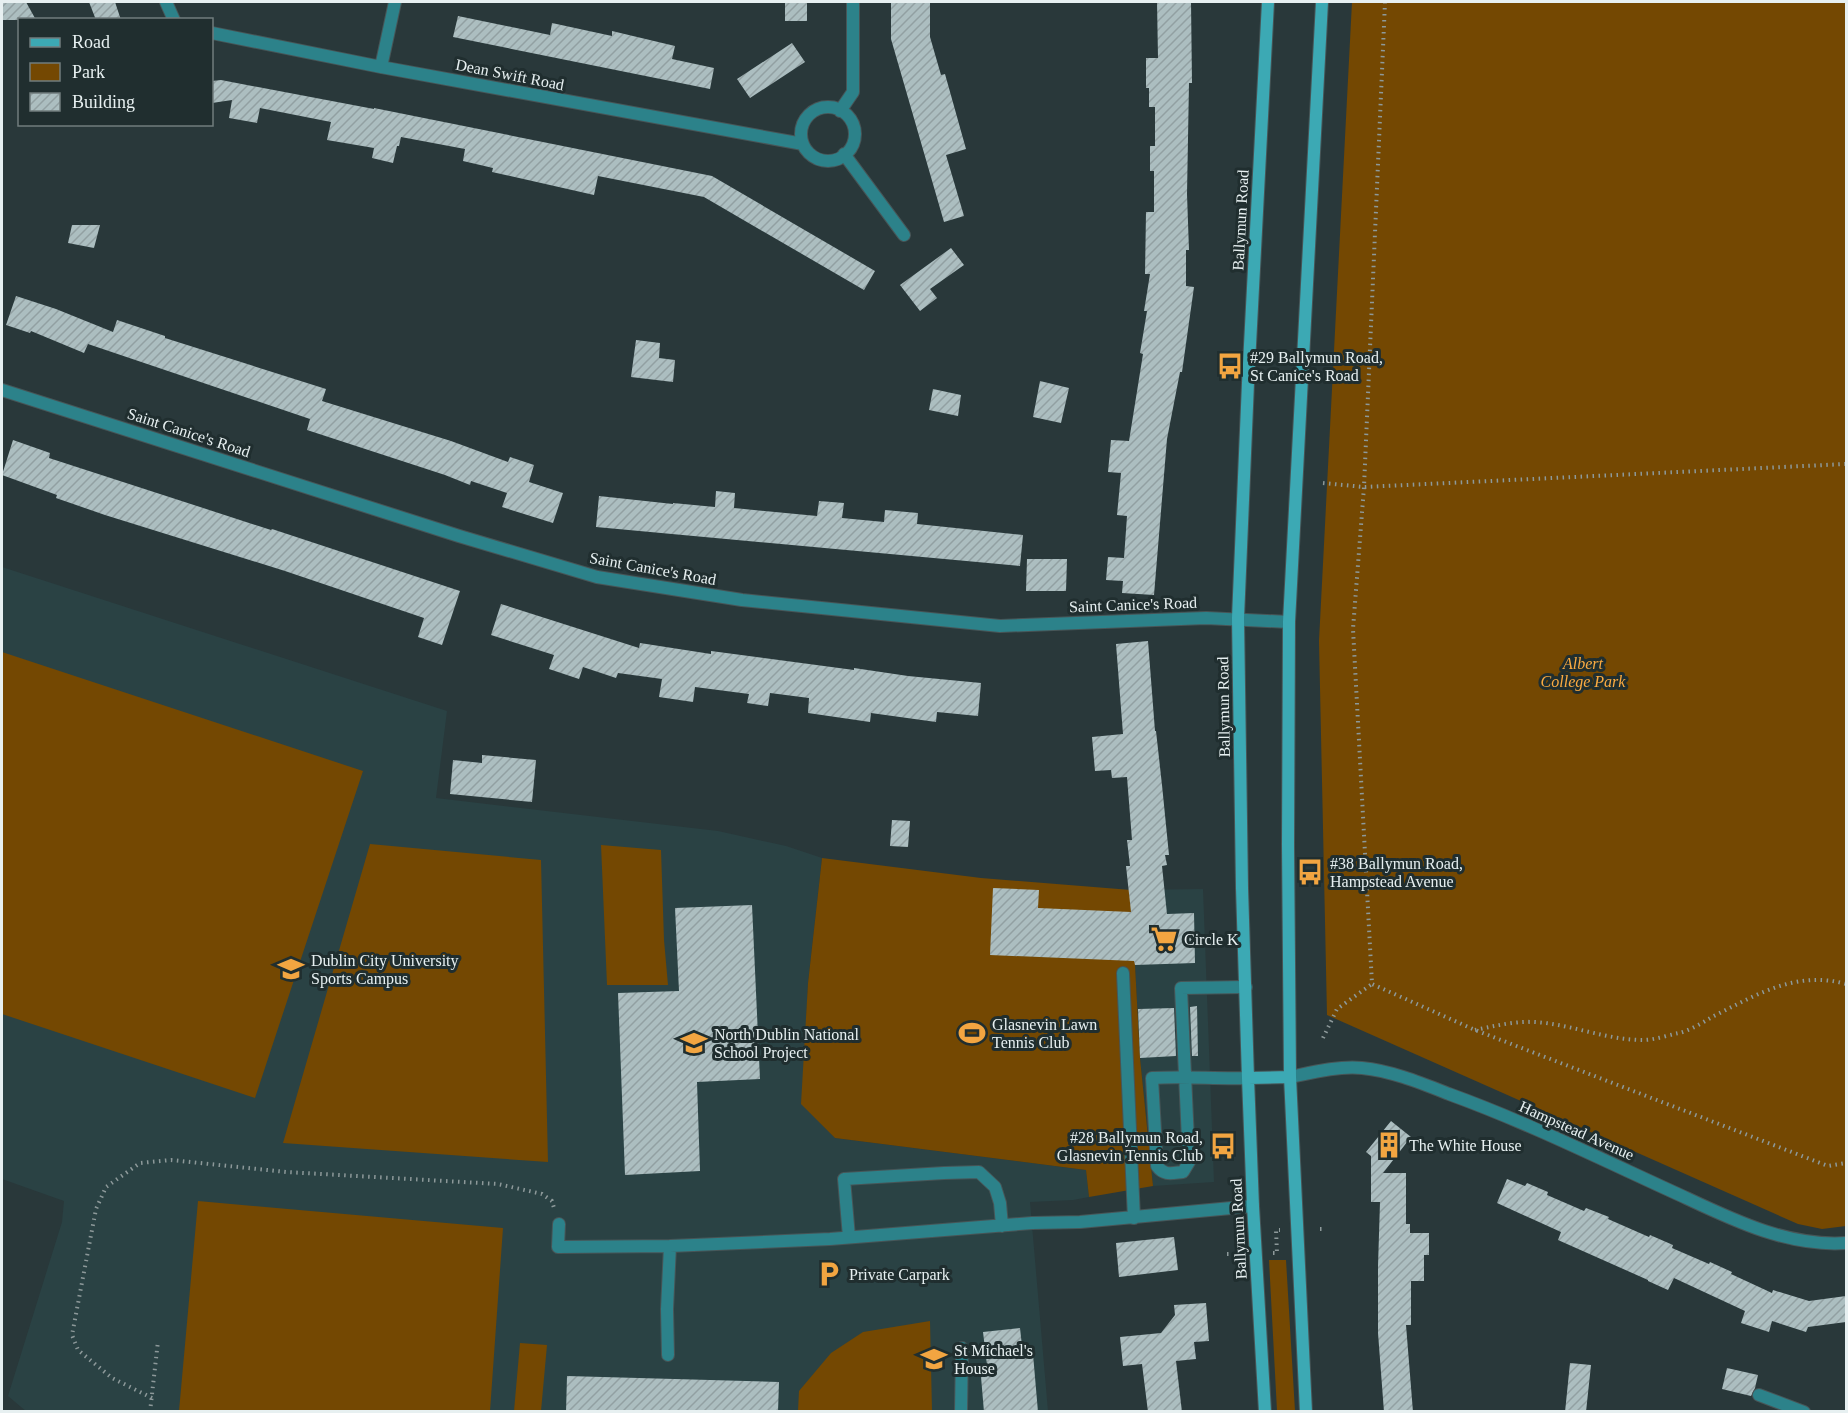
<svg xmlns="http://www.w3.org/2000/svg" width="1848" height="1413" font-family="Georgia,serif">
	<defs>
		<pattern id="building-hatch" width="6" height="6" patternUnits="userSpaceOnUse" patternTransform="scale(1.5)"><rect width="6" height="6" fill="#acbec0"/><path d="M-1 1l2-2M0 6l6-6M5 7l2-2" fill="none" stroke="#92a0a2"/></pattern>
	</defs>
	<rect width="100%" height="100%" fill="#29383a"/>
	<path fill="#2a4244" d="M2,567L447,711L436,798L718,831L786,846L822,858L808,983L802,1104L835,1138L1086,1170L1089,1197L1073,1200L1030,1202L1048,1411L27,1412L8,1396L62,1222L64,1201L2,1179Z
		M1203,889L1214,1182L1153,1186L1140,1058L1131,890Z"/>
	<path fill="#744802" d="M1352,2H1846V1226L1822,1229L1798,1224L1327,1015L1319,641Z
		M2,652L363,771L255,1098L2,1014Z
		M370,844L541,860L548,1162L283,1143Z
		M601,845L661,850L664,940L668,985H607Z
		M822,858L981,878L1131,890L1140,1058L1153,1186L1089,1197L1086,1170L835,1138L801,1104L808,983Z
		M198,1201L503,1228L490,1411H179Z
		M1269,1260H1286L1295,1411H1277Z
		M930,1321L932,1411H798L799,1391L831,1353L863,1332Z
		M520,1343L547,1345L541,1411H514Z"/>
	<path fill="url(#building-hatch)" d="M2,2H26L36,20H2Z
		M89,2H115L121,20H96Z
		M785,2H807V21H785Z
		M891,2H930V37L941,75L945,74L966,149L946,155L964,216L944,222L891,39Z
		M1157,2H1191L1192,83H1189L1187,194L1189,250H1186V286L1194,287L1182,372H1180L1167,439L1154,595L1122,593L1123,581L1106,580L1108,557L1124,558L1127,516L1117,515L1121,473L1108,472L1111,440L1129,441L1143,354L1140,353L1147,311H1144L1150,274H1145L1146,212H1154V171H1150V146H1155V107H1149V88H1146V58H1158Z
		M458,16L550,35L552,23L612,36V31L675,46L672,59L714,68L710,89L453,37Z
		M792,43L805,62L750,98L737,79Z
		M221,80L374,109V108L712,176L875,271L864,290L704,197L598,176L594,195L492,172L493,168L463,161L465,149L401,137L399,146H397L393,163L372,158L374,148L327,140L331,122L260,108L257,123L229,118L232,100L212,103V81Z
		M72,225H100L94,248L68,243Z
		M951,248L964,265L930,289L937,298L920,311L900,285Z
		M16,296L56,309L113,332L117,320L165,336V338L326,389L322,401L451,441L508,462L510,457L534,465L529,482L563,493L553,523L502,507L507,493L471,481L470,485L445,475L307,430L310,419L88,344L84,353L31,331L30,333L6,325Z
		M636,340L660,343L659,358L675,360L673,382L631,377Z
		M1040,381L1069,388L1061,423L1033,417Z
		M933,389L961,395L958,416L929,410Z
		M13,440L50,453L49,458L271,530L272,529L460,591L442,645L418,637L424,618L285,571L105,515L56,498L57,495L2,475Z
		M716,491L735,493L734,508L817,516L819,501L844,503L842,518L884,522L885,510L918,513L917,524L1023,535L1020,566L596,527L599,496L673,504V503L715,507Z
		M1027,559H1067L1066,591H1026Z
		M501,604L639,648L640,643L711,654V651L854,670V668L908,676L981,683L978,716L937,712L936,722L871,713L870,722L808,713L809,698L770,693L768,706L747,703L749,694L695,687L693,702L659,697L662,679L618,673L616,678L583,667L579,679L549,669L554,655L491,635Z
		M1148,641L1155,731H1156L1162,785L1169,855H1165L1167,865L1162,866L1167,914L1194,913L1195,963L1135,965L1134,961L990,955L993,888L1039,890L1038,908L1131,912L1126,866H1130L1127,840H1132L1127,777L1112,778L1111,770L1095,771L1092,737L1123,734L1116,644Z
		M482,755L536,760L532,802L450,794L453,760L482,763Z
		M892,820L910,821L908,847L890,846Z
		M752,905L760,1079L697,1082L700,1171L625,1175L618,993L679,991L675,908Z
		M1197,1006L1198,1056H1192L1190,1007Z
		M1174,1008L1176,1056L1140,1058L1138,1009Z
		M1391,1121L1411,1137L1383,1173H1406V1224H1410V1233H1429V1255H1424V1281H1411V1325H1406L1413,1412H1384L1378,1333V1266L1380,1202H1371V1156L1366,1152Z
		M1507,1179L1525,1186L1527,1183L1548,1192L1547,1195L1584,1211L1586,1208L1609,1217L1608,1219L1649,1237L1650,1235L1673,1245L1672,1248L1709,1264L1710,1262L1732,1272L1731,1274L1772,1293L1773,1290L1809,1301L1846,1296V1322L1808,1327L1806,1332L1772,1321L1769,1332L1741,1323L1745,1311L1674,1278L1668,1290L1648,1281V1280L1558,1240L1561,1232L1497,1203Z
		M1174,1237L1178,1270L1119,1277L1116,1243Z
		M1206,1303L1209,1341L1194,1342L1196,1359L1176,1361L1182,1412H1148L1142,1364L1123,1366L1120,1337L1161,1333L1175,1315L1174,1305Z
		M1020,1328L1023,1355L1033,1354L1038,1412H984L980,1365H987L983,1332Z
		M1570,1363L1591,1365L1586,1412H1565Z
		M1727,1368L1758,1375L1755,1388L1751,1396L1722,1389Z
		M567,1376L779,1382L778,1412H566Z"/>
	<g fill="none" stroke-linecap="round" stroke-linejoin="round">
		<g stroke="#475557" stroke-width="14">
			<path id="lane" d="M1123,973L1134,1218
				M1246,987L1181,988L1189,1162L1183,1172C1172,1173 1164,1176 1157,1166L1152,1078C1184,1076 1216,1079 1248,1078
				M559,1224L558,1247L670,1246
				M849,1237L844,1179L944,1173L979,1172L995,1187L1000,1203L1002,1226
				M668,1355L667,1309L670,1246L830,1239L1032,1223L1080,1222L1253,1206
				M1759,1395L1804,1412
				M961,1412L962,1348"/>
		</g>
		<g stroke="#475557" stroke-width="14">
			<path id="street" d="M166,2L174,20
				M212,33L381,67L803,144
				M381,67L395,2
				M801 134a27 27 0 1 1 54 0a27 27 0 1 1-54 0Z
				M840,111L853,92V2
				M844,154L904,235
				M2,390L459,536L597,577L742,600L1000,626L1206,618L1289,622
				M1290,1077C1314,1072 1338,1066 1362,1068C1392,1071 1421,1083 1449,1094C1529,1123 1605,1161 1682,1196C1733,1220 1788,1247 1846,1243"/>
		</g>
		<g stroke="#475557" stroke-width="14">
			<path id="secondary" d="M1248,1078L1290,1077
				M1265,1412L1253,1206L1248,1078L1242,888L1238,618L1248,383L1268,2
				M1306,1412L1290,1077L1288,845L1289,622L1322,2"/>
		</g>
		<path stroke="#8d999a" stroke-width="4" stroke-dasharray="1.5 4.5" stroke-linecap="butt" d="M1385,2L1364,487L1353,629L1372,984L1475,1030L1828,1166L1846,1163
			M1323,483L1364,487L1846,464
			M1475,1030C1495,1026 1514,1021 1534,1022C1571,1024 1606,1040 1643,1040C1655,1040 1668,1035 1679,1033C1691,1030 1702,1023 1712,1017C1756,995 1796,970 1846,984
			M1323,1038L1337,1009L1372,984
			M1320,1229H1324
			M1273,1253H1277L1276,1230H1280
			M1227,1254H1232
			M152,1398L112,1378L78,1350L72,1335L96,1209L106,1187L140,1163L171,1160L286,1172L498,1184L542,1194L552,1201L554,1208
			M150,1412L158,1341"/>
		<use href="#lane" stroke="#2c828a" stroke-width="12"/>
		<use href="#street" stroke="#2c828a" stroke-width="12"/>
		<use href="#secondary" stroke="#3ca9b4" stroke-width="12"/>
	</g>
	<defs>
		<g id="bus-bare" transform="scale(2.07)"><path d="M-5-6H5V4H4V6H2V4H-2V6H-4V4H-5ZM-3.5-4V0h7V-4ZM-3.5 1.2v1.5H-2V1.2ZM2 1.2v1.5H3.5V1.2Z" fill="#f2a541" stroke="#202e2f" stroke-width="2.5" paint-order="stroke"/></g>
		<g id="supermarket-bare" transform="scale(2.07)"><path d="M-6-5.5h2.5l.6 2H6L4.5 2H-2.5L-4.4-4H-6ZM-1.5 3.2a1.3 1.3 0 1 0 .1 0ZM3 3.2a1.3 1.3 0 1 0 .1 0Z" fill="#f2a541" stroke="#202e2f" stroke-width="2.5" paint-order="stroke"/></g>
		<g id="university-bare" transform="scale(2.07)"><path d="M0-5L7-2L0 1L-7-2ZM-4 1L0 2.5L4 1V4Q0 6-4 4Z" fill="#f2a541" stroke="#202e2f" stroke-width="2.5" paint-order="stroke"/></g>
		<g id="stadium-bare" transform="scale(2.07)"><path d="M0-5a6.5 5 0 1 0 0 10a6.5 5 0 1 0 0-10ZM-3.5-1.8h7v3.6h-7Z" fill="#f2a541" stroke="#202e2f" stroke-width="2.5" paint-order="stroke"/></g>
		<g id="school-bare" transform="scale(2.07)"><path d="M0-5L7-2L0 1L-7-2ZM-4 1L0 2.5L4 1V4Q0 6-4 4Z" fill="#f2a541" stroke="#202e2f" stroke-width="2.5" paint-order="stroke"/></g>
		<g id="building-bare" transform="scale(2.07)"><path d="M-4-6H4V6H1V3H-1V6H-4ZM-2.5-4.3h1.7v1.8h-1.7ZM.8-4.3h1.7v1.8H.8ZM-2.5-1h1.7V.8h-1.7ZM.8-1h1.7V.8H.8Z" fill="#f2a541" stroke="#202e2f" stroke-width="2.5" paint-order="stroke"/></g>
		<g id="parking-bare" transform="scale(2.07)"><path d="M-3.5-5.5H1a3.5 3.5 0 0 1 0 7H-1V5.5H-3.5ZM-1-3.4V-.6H.8a1.4 1.4 0 0 0 0-2.8Z" fill="#f2a541" stroke="#202e2f" stroke-width="2.5" paint-order="stroke"/></g>
	</defs>
	<g fill-rule="evenodd">
		<use href="#bus-bare" x="1230" y="366"/>
		<use href="#bus-bare" x="1310" y="872"/>
		<use href="#supermarket-bare" x="1164" y="939"/>
		<use href="#university-bare" x="291" y="969"/>
		<use href="#stadium-bare" x="972" y="1033"/>
		<use href="#school-bare" x="694" y="1043"/>
		<use href="#building-bare" x="1389" y="1145"/>
		<use href="#bus-bare" x="1223" y="1146"/>
		<use href="#parking-bare" x="829" y="1274"/>
		<use href="#school-bare" x="934" y="1359"/>
	</g>
	<g text-anchor="middle" stroke-width="6" stroke-linejoin="round" paint-order="stroke">
		<g font-size="16" fill="#e7f0f1" stroke="#202e2f">
			<text transform="translate(510 74) rotate(11)" y="6">Dean Swift Road</text>
			<text transform="translate(1240 220) rotate(-87)" y="6">Ballymun Road</text>
			<text transform="translate(189 432) rotate(18)" y="6">Saint Canice's Road</text>
			<text transform="translate(653 568) rotate(10)" y="6">Saint Canice's Road</text>
			<text transform="translate(1133 604) rotate(-2)" y="6">Saint Canice's Road</text>
			<text transform="translate(1223 707) rotate(-91)" y="6">Ballymun Road</text>
			<text transform="translate(1577 1130) rotate(24)" y="6">Hampstead Avenue</text>
			<text transform="translate(1238 1229) rotate(-93)" y="6">Ballymun Road</text>
		</g>
		<g font-size="16" fill="#e7f0f1" stroke="#202e2f" text-anchor="start">
			<text x="1250" y="363">#29 Ballymun Road,<tspan x="1250" dy="18">St Canice's Road</tspan></text>
			<text x="1330" y="869">#38 Ballymun Road,<tspan x="1330" dy="18">Hampstead Avenue</tspan></text>
			<text x="1184" y="945">Circle K</text>
			<text x="311" y="966">Dublin City University<tspan x="311" dy="18">Sports Campus</tspan></text>
			<text x="992" y="1030">Glasnevin Lawn<tspan x="992" dy="18">Tennis Club</tspan></text>
			<text x="714" y="1040">North Dublin National<tspan x="714" dy="18">School Project</tspan></text>
			<text x="1203" y="1143" text-anchor="end">#28 Ballymun Road,<tspan x="1203" dy="18">Glasnevin Tennis Club</tspan></text>
			<text x="1409" y="1151">The White House</text>
			<text x="849" y="1280">Private Carpark</text>
			<text x="954" y="1356">St Michael's<tspan x="954" dy="18">House</tspan></text>
		</g>
		<g font-size="16" font-style="italic" fill="#fbab41" stroke="#202e2f">
			<text x="1583" y="669">Albert<tspan x="1583" dy="18">College Park</tspan></text>
		</g>
	</g>
	<rect width="1848" height="1413" fill="none" stroke="#e7f0f1" stroke-width="6"/>
	<rect x="18" y="18" width="195" height="108" fill="#202e2f" stroke="#707c7d" stroke-width="1.5"/>
	<rect x="30" y="38" width="30" height="9" fill="#3ca9b4" stroke="#707c7d" stroke-width="1.5"/>
	<text x="72" y="48" font-size="18" fill="#e7f0f1">Road</text>
	<rect x="30" y="63" width="30" height="18" fill="#744802" stroke="#707c7d" stroke-width="1.5"/>
	<text x="72" y="78" font-size="18" fill="#e7f0f1">Park</text>
	<rect x="30" y="93" width="30" height="18" fill="url(#building-hatch)" stroke="#707c7d" stroke-width="1.5"/>
	<text x="72" y="108" font-size="18" fill="#e7f0f1">Building</text>
</svg>
